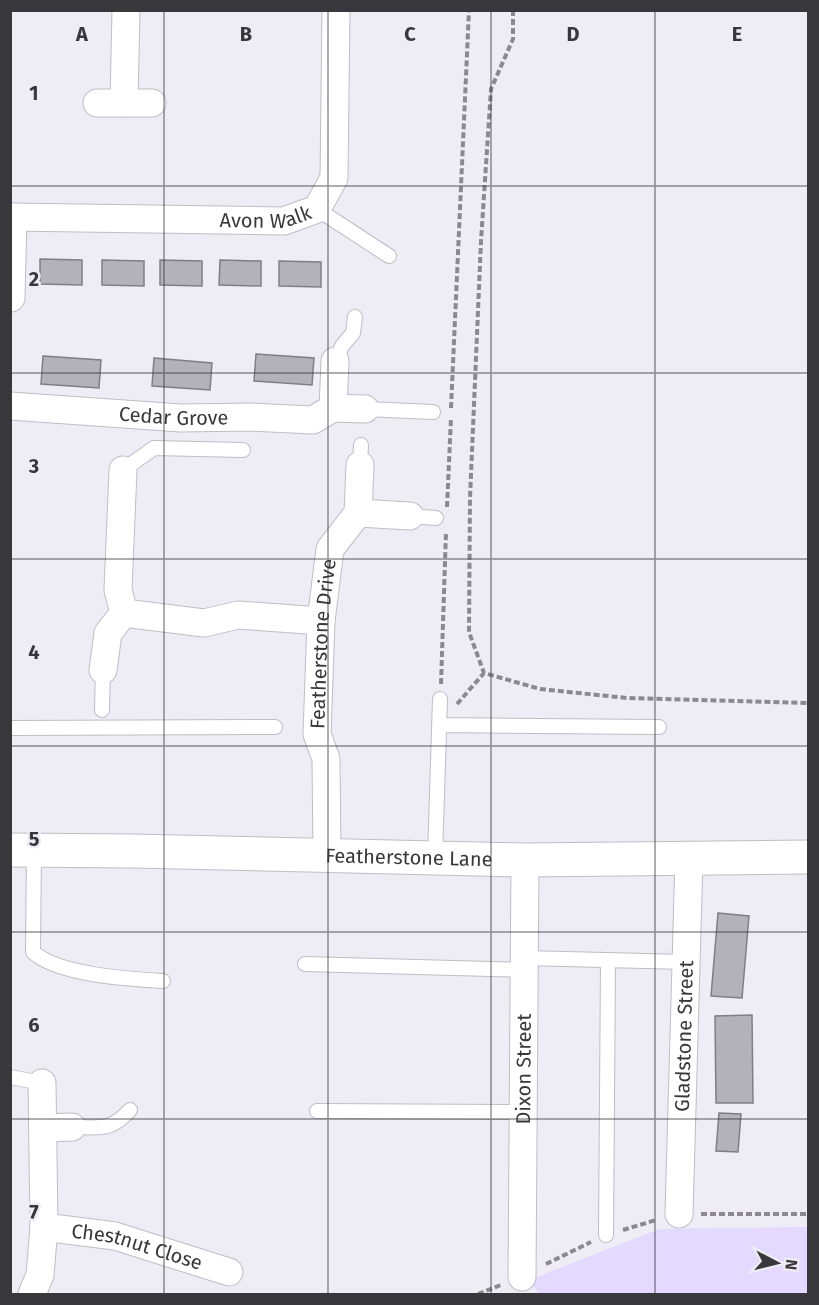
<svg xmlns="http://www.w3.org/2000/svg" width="819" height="1305" font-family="'Fira Sans',sans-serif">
	<rect width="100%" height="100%" fill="#eeecf5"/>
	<path fill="#e4d9fe" d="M808,1227V1294H539L529,1280L659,1229Z"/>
	<path fill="#b3b1b9" stroke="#807e85" stroke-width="1.5" d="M40,259L82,260V285L40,284Z
		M102,260L144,261V286L102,285Z
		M160,260L202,261V286L160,285Z
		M220,260L261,261V286L219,285Z
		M279,261L321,262V287L279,286Z
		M256,354L314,358L312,385L254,381Z
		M43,356L101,360L99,388L41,384Z
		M154,358L212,363L210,390L152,386Z
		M718,913L749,916L742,998L711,996Z
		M752,1015L753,1103H716L715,1016Z
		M719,1113L741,1114L738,1152L716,1151Z"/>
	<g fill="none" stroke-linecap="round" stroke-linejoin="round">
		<g stroke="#bfbdc5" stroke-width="16">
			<path id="service" d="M317,209L389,256
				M335,361L342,346L353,333L355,317
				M365,409L433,412
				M360,465L361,445
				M123,470L154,448L243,450
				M410,516L436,518
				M102,710L103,670
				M439,725L659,727
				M10,728L275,727
				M34,850L33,952C58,975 129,979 163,981
				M435,858L440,699
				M524,958L686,962
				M305,964L524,970
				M10,1077L42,1083
				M317,1111L523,1112
				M72,1127C100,1127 110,1132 130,1110
				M606,1235L608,960"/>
		</g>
		<g stroke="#bfbdc5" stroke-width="29">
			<g id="minor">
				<path d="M97,103H152"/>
				<path d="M124,103L126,10"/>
				<path id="s1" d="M10,217L284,221L317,209L334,178L336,10"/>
				<path d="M11,298L13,217"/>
				<path d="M335,361L333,408L365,409"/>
				<path id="s2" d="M10,406L181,418L251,417L313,420L333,408"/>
				<path d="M123,470L118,590L124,613L204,623L238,615L321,621"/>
				<path d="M358,513L410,516"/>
				<path d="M103,670L108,633L124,613"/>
				<path id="s3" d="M327,855L326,759L317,734L321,621L330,549L358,513L360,465"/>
				<path d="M42,1083L44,1227"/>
				<path d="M43,1128L72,1127"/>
				<path id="s4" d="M679,1214L689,858"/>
				<path id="s5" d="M522,1277L525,860"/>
				<path id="s6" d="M32,1294L40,1275L44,1227L115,1236L229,1272"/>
			</g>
		</g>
		<g stroke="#bfbdc5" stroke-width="35">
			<g id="secondary">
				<path id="s7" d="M10,850L133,851L525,860L808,857"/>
			</g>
		</g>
		<path stroke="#8b898f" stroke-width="4" stroke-dasharray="6 3" stroke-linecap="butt" d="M513,10V39L491,89L481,241L470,498L469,632L484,673L540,689L627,698L808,703
			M451,408L469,10
			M447,507L451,418
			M441,684L446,532
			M457,704L484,673
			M701,1214H808
			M623,1230L656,1220
			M546,1264L591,1242
			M478,1294L501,1285"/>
		<use href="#service" stroke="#fff" stroke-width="14"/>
		<use href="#minor" stroke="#fff" stroke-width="27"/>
		<use href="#secondary" stroke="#fff" stroke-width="33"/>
	</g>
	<path fill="none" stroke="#38373b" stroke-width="1.5" stroke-opacity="0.55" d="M164,10V1294M328,10V1294M491,10V1294M655,10V1294M10,186H808M10,373H808M10,559H808M10,746H808M10,932H808M10,1119H808"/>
	<g text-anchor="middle" stroke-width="5" stroke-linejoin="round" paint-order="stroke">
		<g font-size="20" fill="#38373b" stroke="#eeecf5">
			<text dy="7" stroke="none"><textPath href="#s1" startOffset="256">Avon Walk</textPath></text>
			<text dy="7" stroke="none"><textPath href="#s2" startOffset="164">Cedar Grove</textPath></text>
			<text dy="7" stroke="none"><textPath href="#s3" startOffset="213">Featherstone Drive</textPath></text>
			<text dy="7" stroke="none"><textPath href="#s7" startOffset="399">Featherstone Lane</textPath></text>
			<text dy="7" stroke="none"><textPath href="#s4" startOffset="178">Gladstone Street</textPath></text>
			<text dy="7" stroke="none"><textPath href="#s5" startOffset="208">Dixon Street</textPath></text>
			<text dy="7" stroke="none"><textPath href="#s6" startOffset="164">Chestnut Close</textPath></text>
		</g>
	</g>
	<g font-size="20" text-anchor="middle" font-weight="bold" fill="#38373b" stroke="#eeecf5" stroke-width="5" stroke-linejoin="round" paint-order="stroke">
		<text x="82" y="41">A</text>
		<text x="246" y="41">B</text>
		<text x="410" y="41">C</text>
		<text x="573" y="41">D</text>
		<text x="737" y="41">E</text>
		<text x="34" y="100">1</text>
		<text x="34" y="286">2</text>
		<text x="34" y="473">3</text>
		<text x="34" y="659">4</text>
		<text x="34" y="846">5</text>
		<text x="34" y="1032">6</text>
		<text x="34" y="1219">7</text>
	</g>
	<rect width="819" height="1305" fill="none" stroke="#38373b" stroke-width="24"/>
	<g transform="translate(777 1263) rotate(97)" stroke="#eeecf5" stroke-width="4.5" paint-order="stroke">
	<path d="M0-4.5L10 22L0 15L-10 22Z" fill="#38373b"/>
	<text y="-9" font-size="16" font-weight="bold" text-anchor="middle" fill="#38373b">N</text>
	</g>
</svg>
